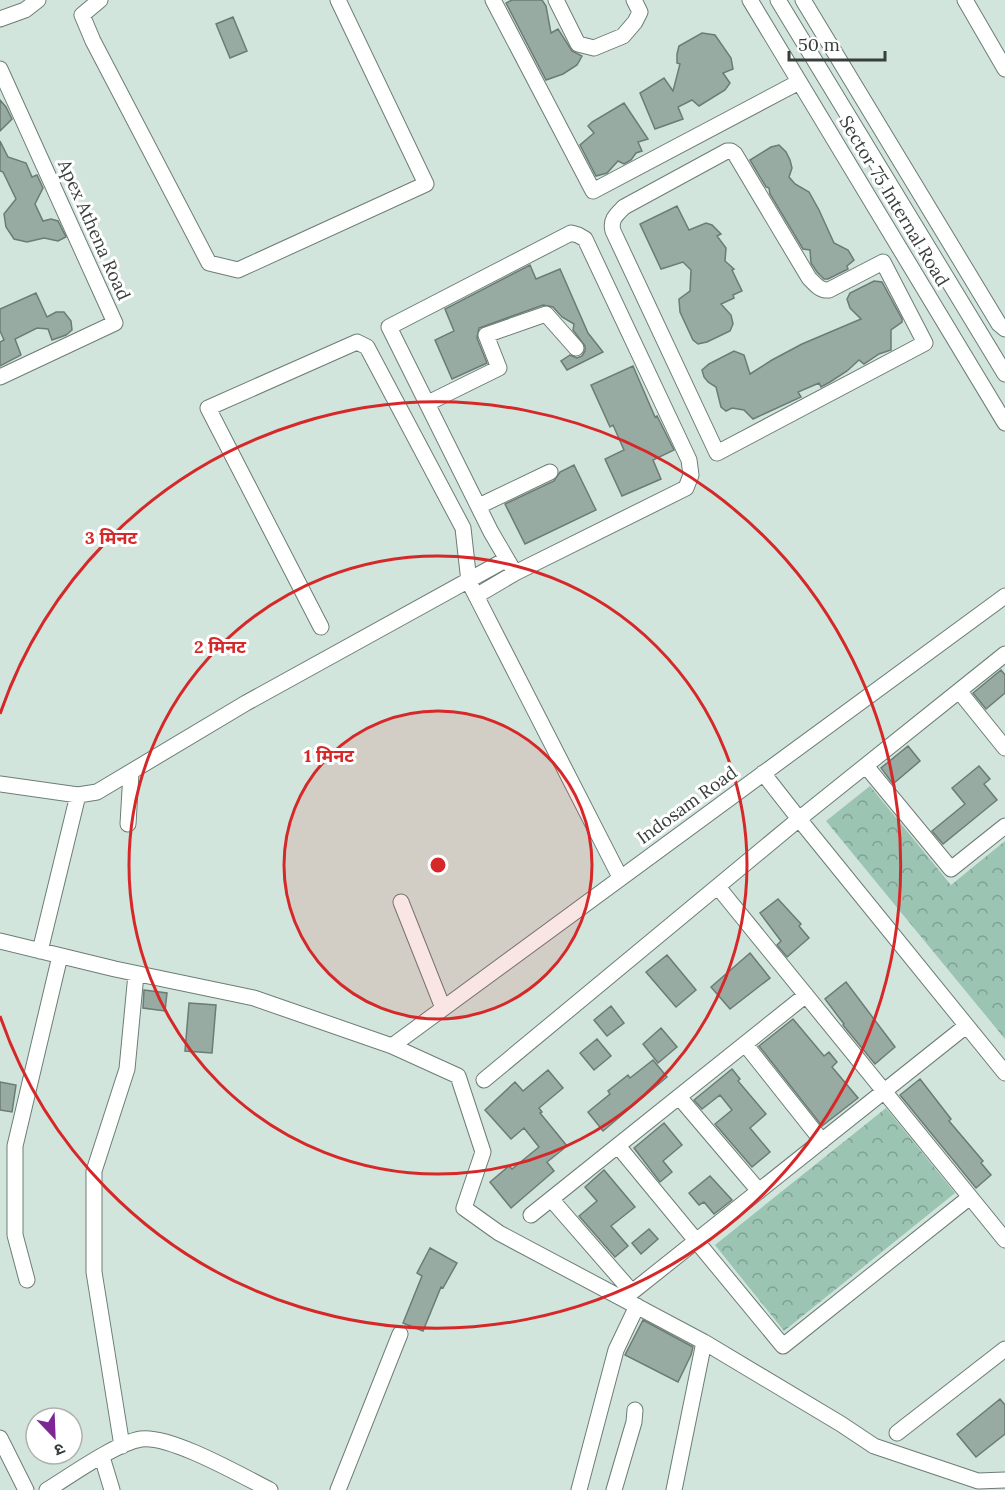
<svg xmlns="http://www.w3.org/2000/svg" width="1005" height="1490" font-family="Lora,'Noto Sans Devanagari',serif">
	<defs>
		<pattern id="park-crowns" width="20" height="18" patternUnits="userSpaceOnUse" patternTransform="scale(1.5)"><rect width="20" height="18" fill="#9bc4b3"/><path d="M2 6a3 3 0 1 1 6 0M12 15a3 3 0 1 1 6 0" fill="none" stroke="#7fa193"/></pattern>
	</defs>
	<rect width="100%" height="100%" fill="#d2e5dc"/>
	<path fill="url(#park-crowns)" d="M870,786L951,885L1005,841V1039L826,821Z
		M886,1108L955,1193L784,1331L715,1245Z"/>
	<path fill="#98aba2" stroke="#6a7c74" stroke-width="1.5" d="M512,0H542L546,6L551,33L558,29L572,51L582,56L577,65L563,74L546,80L506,3Z
		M233,17L247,51L230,58L216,24Z
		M702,33L715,35L731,58L733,69L723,73L730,83L725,90L699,106L692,100L678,107L683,119L655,129L640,93L664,78L673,91L680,64L677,63V54L679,46Z
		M0,100L6,107L12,119L0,131Z
		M624,103L648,139L638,142L642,151L636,153L631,160L624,164L618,161L607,173L596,176L580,145L594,133L588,126L592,122Z
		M0,141L8,157L26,163L32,177L37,175L43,188L35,204L43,221L51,219L58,221L66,237L58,241L44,238L27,242L14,239L6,227L4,214L16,199L3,172L0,171Z
		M779,145L786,152L790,160L792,168L789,177L795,184L809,192L819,210L834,243L848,250L854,260L847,266L848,269L828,279H824L817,272L811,263L810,250L803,249L770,194L769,188L766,187L750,160L771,147Z
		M677,206L689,230L706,223L712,225L721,234L717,236L726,248L725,261L734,269L732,270L742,291L733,295L734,298L721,304L731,315L733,324L730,331L707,342L698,344L693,340L680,312L679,299L690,291L691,270L683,262L661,269L640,224Z
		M530,265L536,279L560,269L588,333L603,352L567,370L561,361L570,355L577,358L582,356L585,351V346L573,330L574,324L562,317L553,307L543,305L479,328L477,338L487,363L452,379L435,340L454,331L445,309Z
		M874,281L882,282L902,319V322L891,330V350L879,354L864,364L859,360L847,371L830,382L821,387L819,383L798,392L801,397L753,419L744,410L732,408L726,411L721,407L716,387L708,382L704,377L702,370L709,364L734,351L744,355L750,374L772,360L802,344L861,319L850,308L847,299L850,293Z
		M36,293L47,317L56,312H64L71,321L72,330L66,335L52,340L48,329L37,328L15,339L21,355L0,366V342L4,340L0,331V309Z
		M633,366L655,417L657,416L674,450L653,460L661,479L622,496L605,459L624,450L613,425L610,427L591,385Z
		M574,465L596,510L525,544L505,504L554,481L560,472Z
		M1001,670L1005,675V693L986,709L973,693Z
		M908,746L920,761L893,784L881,768Z
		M979,766L990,779L984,784L997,800L943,844L932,831L965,804L952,788Z
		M778,899L801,924L799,926L809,938L787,957L777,945L781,941L760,913Z
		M750,953L770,978L730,1009L711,987Z
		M667,955L696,990L676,1007L646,972Z
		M846,982L895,1047L875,1064L843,1025L844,1024L825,999Z
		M144,990L167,993L165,1011L143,1008Z
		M189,1003L216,1005L212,1053L185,1051Z
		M611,1006L624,1023L607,1036L594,1020Z
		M793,1019L824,1056L829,1052L837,1062L832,1067L858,1098L822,1126L759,1046Z
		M661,1028L677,1047L658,1063L643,1044Z
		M597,1039L611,1056L594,1070L580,1053Z
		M653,1060L667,1077L603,1131L588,1112L610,1094L608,1091L628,1075L630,1078Z
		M732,1069L740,1079L738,1081L766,1114L750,1128L770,1152L752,1167L715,1124L732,1110L720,1095L702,1109L694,1100Z
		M548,1070L563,1088L539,1108L542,1112L540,1113L567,1146L547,1162L554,1171L511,1208L490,1182L509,1166L512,1169L539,1147L524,1128L511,1139L485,1110L515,1082L523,1091Z
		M920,1079L951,1119L949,1121L983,1161L981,1163L991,1175L976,1188L900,1095Z
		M0,1082L16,1085L12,1112L0,1110Z
		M664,1123L682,1145L663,1161L672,1172L660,1182L634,1148Z
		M604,1170L635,1207L611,1226L628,1246L615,1257L579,1216L597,1201L585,1187Z
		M710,1176L732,1200L714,1214L704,1202L699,1205L689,1193Z
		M649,1229L658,1239L641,1254L632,1243Z
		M430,1248L457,1263L443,1288L441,1287L423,1331L403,1323L422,1276L417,1273Z
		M643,1320L693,1347L691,1355L678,1382L625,1355Z
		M1000,1399L1005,1405V1434L976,1457L957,1434Z"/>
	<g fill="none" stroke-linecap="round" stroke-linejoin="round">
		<g stroke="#6c7d75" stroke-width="17">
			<path id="minor" d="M100,0L82,15L93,41L209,263L238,270L426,184L338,0
				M493,0L593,191L799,82
				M556,0L578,44L594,48L623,36L635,22L640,12L634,0
				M750,0L1005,423
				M778,0L1005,374
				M803,0L999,324L1005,329
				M965,0L1005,69
				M0,19L25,10L38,0
				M0,69L115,323L0,377
				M727,151H731L735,154L809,278C815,284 820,291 829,290L883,262L925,343L717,453L613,231C610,220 616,215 624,207Z
				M428,403L499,368L486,335L546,314L576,348
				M479,506L550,472
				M476,596L515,573L686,488L691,475L689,460L585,239L578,235L571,233L389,327L491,532L515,573
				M321,627L208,408L357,342L367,347L463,528L469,582L620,877
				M959,691L1005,748
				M866,766L951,869L1005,826
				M763,773L799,819L1005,1073
				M0,784L78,795L97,792L246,703L507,559
				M128,824L131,773
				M718,887L1005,1240
				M401,902L443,1008
				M0,941L115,969L254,998L392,1046L458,1076L483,1152L464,1208L499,1233L704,1342L841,1424L874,1446L978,1481L1005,1480
				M40,951L78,795
				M745,1044L822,1141
				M392,1046L1005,596
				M484,1080L799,819L1005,654
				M679,1097L759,1191
				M618,1146L783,1346L970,1197
				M551,1199L632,1292L966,1026
				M531,1215L806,995
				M27,1280L15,1235V1146L60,956
				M897,1433L1005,1349
				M0,1438L26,1490
				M122,1446L94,1272V1171L127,1069L136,974
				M102,1457L112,1490
				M47,1490C70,1476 116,1443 141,1439C171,1435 242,1476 270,1490
				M338,1490L400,1334
				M579,1490L616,1350L637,1306
				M614,1490L634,1422L635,1410
				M674,1490L704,1342"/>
		</g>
		<use href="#minor" stroke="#fff" stroke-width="15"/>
	</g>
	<circle cx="438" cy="865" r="154" fill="#d62828" fill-opacity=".12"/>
	<g fill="none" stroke="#d62828" stroke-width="3">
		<circle cx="438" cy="865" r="154"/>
		<circle cx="438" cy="865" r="309"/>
		<path d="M0 714A463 463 0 1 1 0 1016"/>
	</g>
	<g text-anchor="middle" stroke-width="6" stroke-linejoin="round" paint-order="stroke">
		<g font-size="18" fill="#373e3b" stroke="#fff">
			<text transform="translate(894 201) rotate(59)" y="6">Sector 75 Internal Road</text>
			<text transform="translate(94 230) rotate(66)" y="6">Apex Athena Road</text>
			<text transform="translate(687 805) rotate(-36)" y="6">Indosam Road</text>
		</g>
	</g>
	<circle cx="438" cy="865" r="9" fill="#d62828" stroke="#fff" stroke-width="3"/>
	<g font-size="18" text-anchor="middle" font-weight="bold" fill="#d62828" stroke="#fff" stroke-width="6" stroke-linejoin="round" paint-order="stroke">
		<text x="111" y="544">3 मिनट</text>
		<text x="220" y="653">2 मिनट</text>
		<text x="329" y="762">1 मिनट</text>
	</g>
	<g transform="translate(54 1436) rotate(157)"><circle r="28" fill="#ffffff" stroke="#afb2b1" stroke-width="1.5"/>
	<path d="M0-4.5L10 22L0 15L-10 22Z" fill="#7d2796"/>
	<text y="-9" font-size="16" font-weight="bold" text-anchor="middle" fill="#373e3b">उ</text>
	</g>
	<path d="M789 51v9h96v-9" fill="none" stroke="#373e3b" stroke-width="3"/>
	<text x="798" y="51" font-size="18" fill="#373e3b" stroke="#ffffff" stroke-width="4.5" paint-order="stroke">50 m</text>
</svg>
